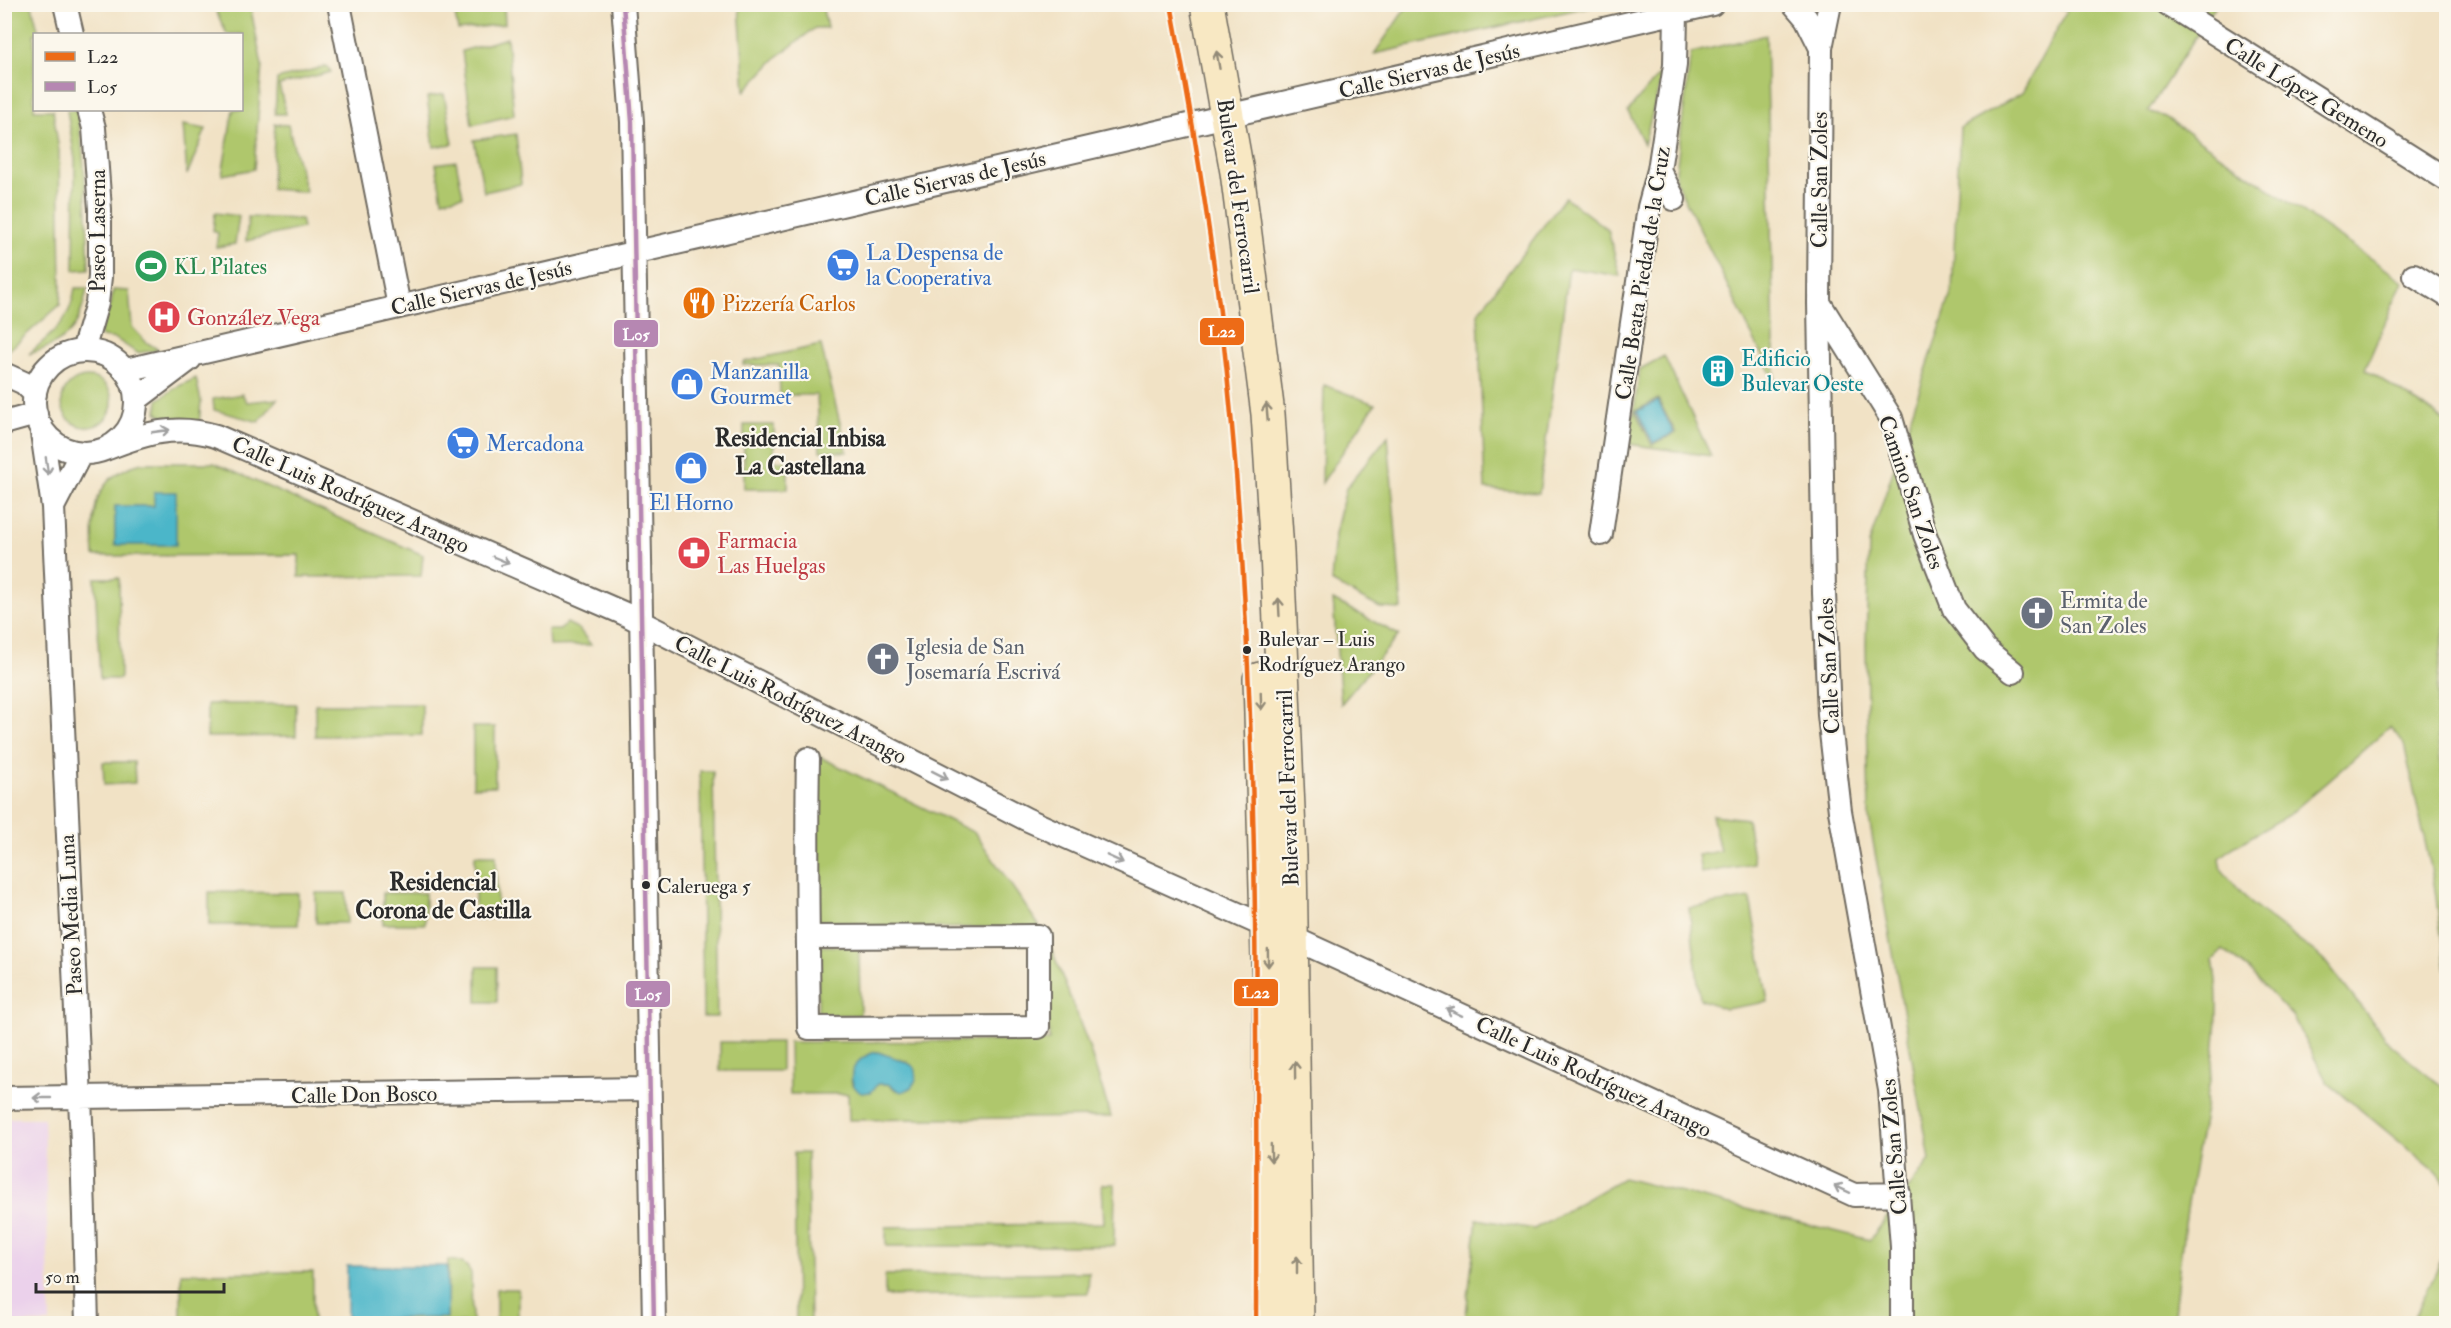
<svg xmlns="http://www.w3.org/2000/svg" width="2451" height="1328" font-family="'IM FELL Double Pica',serif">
	<rect width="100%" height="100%" fill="#fbf7ec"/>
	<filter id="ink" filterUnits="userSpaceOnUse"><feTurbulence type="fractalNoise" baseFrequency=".0167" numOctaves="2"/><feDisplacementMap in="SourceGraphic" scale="12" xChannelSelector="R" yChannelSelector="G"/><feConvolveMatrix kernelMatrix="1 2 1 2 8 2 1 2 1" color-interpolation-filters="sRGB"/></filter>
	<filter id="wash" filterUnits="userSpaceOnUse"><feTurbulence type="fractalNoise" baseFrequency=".008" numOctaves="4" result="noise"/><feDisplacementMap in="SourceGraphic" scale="24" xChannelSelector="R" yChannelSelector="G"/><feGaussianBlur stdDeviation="1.35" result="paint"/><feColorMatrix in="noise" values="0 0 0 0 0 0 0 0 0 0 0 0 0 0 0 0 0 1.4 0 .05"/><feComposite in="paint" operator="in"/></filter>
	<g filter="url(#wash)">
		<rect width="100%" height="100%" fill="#f1e2c5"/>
		<path fill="#ebd1eb" d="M5,1118H44L50,1323H5Z"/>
		<path fill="#afc76c" stroke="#6d794c" stroke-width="1.5" fill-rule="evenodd" d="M4,5H32L39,34H34V110H53L59,151L61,289L60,305L9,350L4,349Z
			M213,5H250L262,65L254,169L222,175L233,110H242V34H227Z
			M453,5H504L505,24L458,30Z
			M739,5H822L827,28H815L777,57L745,91Z
			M1408,5V4L1597,5L1374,54Z
			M2058,5H2216L2148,111L2165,117L2403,281L2365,369L2446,421V623C2435,674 2433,738 2446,789V970L2434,883L2404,744L2390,727L2290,814L2232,848L2220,858L2222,870L2251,904L2324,960L2390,1044L2446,1089V1184L2435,1171L2327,1082L2293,1017L2250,971L2223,950L2213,960C2226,1026 2205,1103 2194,1169C2185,1217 2179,1265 2174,1314L2178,1323L1465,1324L1477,1219L1534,1229L1623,1178L1870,1240L1930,1160L1869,819L1866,643L1869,544L1952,291L1960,128L2022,93L2067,11Z
			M1766,35L1775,382L1675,179L1691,53Z
			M507,38L514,115L472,125L462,51Z
			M327,66L331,72L279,85L286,114H275L277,79Z
			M1664,69L1644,144L1628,111Z
			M444,94L453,144L434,147L427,97Z
			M67,110H77C86,162 87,216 89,269L74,270L75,160Z
			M275,124L288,125L306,192L271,189Z
			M183,125L206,129L187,175Z
			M516,134L521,184L484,192L474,140Z
			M456,161L463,196L442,200L436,164Z
			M1565,197L1608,230L1620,276L1569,268L1539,493L1485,489L1478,313Z
			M215,213L239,216L235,244L216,247L218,233L213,231Z
			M248,217L301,219L303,228L246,241Z
			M75,288H87C80,328 69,342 29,354C54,331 70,323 75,288Z
			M113,290L129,291L132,327L146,342L159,350L137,353L116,339L102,337L99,334L111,304Z
			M821,345L847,452L820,451L817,395H780L779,365H743V362Z
			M1664,356L1711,456L1629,444L1640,369ZM1658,399L1676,433L1652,445L1635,411Z
			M62 402a25 25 0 1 1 50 0a25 25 0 1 1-50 0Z
			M196,378L201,401L199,425L168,419L157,413L158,400L177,387Z
			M1324,385L1375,404L1322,483Z
			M242,394L247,402L277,399L259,422L214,410L213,399Z
			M744,425H774V461H788V489H744Z
			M1388,436L1402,609L1380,608L1331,582L1335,534L1346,488Z
			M142,463H214L423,555L421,576L299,577V555L94,556C92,512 91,476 142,463ZM115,506H154L115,545Z
			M95,578H119L120,679H100Z
			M1333,600L1399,635L1341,704Z
			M567,623L579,629L591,645L549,646L548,630H560Z
			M207,704H296V736L207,737Z
			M315,704H422V735L315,736Z
			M473,727H495V786L473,787Z
			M816,755L975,833L1040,927L818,929Z
			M103,762H134L135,783L104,785Z
			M700,771H713L717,1017H703Z
			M1712,815L1747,819L1754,864L1701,873L1698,855L1720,851Z
			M475,855H496L497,918L475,919Z
			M209,892L298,893V925H209Z
			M316,893H346L347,923H316Z
			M383,893H425V924H383Z
			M1750,898L1768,1002L1725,1009L1700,999L1689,908Z
			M1048,940L1087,1041L1111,1117L849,1120L848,1094H790L789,1042L1049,1041ZM878,1052L894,1059L907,1061L896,1090L888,1084L852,1085C849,1068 861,1054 878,1052Z
			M818,946H859L860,1015H818Z
			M477,967H497V1002H477Z
			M720,1042H781V1071H720Z
			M794,1153H807L810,1323H796Z
			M1102,1184H1115L1114,1246H886V1227L1104,1223Z
			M2446,1251V1323H2412Z
			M448,1260C459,1261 466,1262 471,1273L472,1323L382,1324V1319L447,1318Z
			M313,1272V1323H181V1273Z
			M1089,1272L1088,1293L885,1296V1275Z
			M496,1289H518V1323H496Z"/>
		<path fill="#4cb6c9" stroke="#3c707a" stroke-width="1.5" d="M1658,401L1674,433L1653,443L1637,411Z
			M154,492H176V545H115V506H154Z
			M878,1052C890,1057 907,1060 915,1068C919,1079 913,1090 901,1092L888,1084H878L871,1092L861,1093C840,1078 858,1054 878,1052Z
			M347,1266H447V1318L347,1319Z"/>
	</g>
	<g filter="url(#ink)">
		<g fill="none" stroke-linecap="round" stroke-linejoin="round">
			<g stroke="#706b61" stroke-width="26">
				<path id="street" d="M65,4L72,34
					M339,4L399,306
					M623,4L632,122L654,1324
					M1794,4L1806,18L1821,48
					M1830,4L1821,48L1819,303L1824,593L1829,715L1840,811L1890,1090L1902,1247V1324
					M2168,4L2446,179
					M1659,170L1674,199
					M2414,275L2446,295
					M1820,304L1891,418L1925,535L1954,609L1985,649L2013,672
					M83,351L97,303L100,277V209L94,128L89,110
					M34 402a51 51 0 1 1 102 0a51 51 0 1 1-102 0Z
					M126,370L1712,4
					M4,374L24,383L35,394
					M137,399L190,359
					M4,423L36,414
					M41,426L53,507L82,1143L87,1324
					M108,448C146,433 175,424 216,436L623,613L1026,819L1267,927
					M53,507L81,453
					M1601,534L1649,207L1659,170L1675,65L1676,13
					M808,759C806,848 808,938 809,1028L1038,1027V936L808,937
					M1293,938L1854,1195L1899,1194
					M4,1098L649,1089"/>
			</g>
			<g stroke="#706b61" stroke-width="36">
				<path id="secondary" d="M1207,4L1237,172L1268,414L1277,552L1290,856L1297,1324
					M1260,679L1269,994L1271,1324"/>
			</g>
			<use href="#street" stroke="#fff" stroke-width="22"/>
			<use href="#secondary" stroke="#f8e8c3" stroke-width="33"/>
			<g stroke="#fbf7ec" stroke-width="9">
				<path id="bus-1" d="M1171,4C1194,127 1214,249 1227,373C1259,689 1257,1007 1256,1324"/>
			</g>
			<g stroke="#fbf7ec" stroke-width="9">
				<path id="bus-2" d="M623,4L632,122L654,1324"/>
			</g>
			<use href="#bus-1" stroke="#ed6b17" stroke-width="4.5"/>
			<use href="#bus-2" stroke="#b687b2" stroke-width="4.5"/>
		</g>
		<defs><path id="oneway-shaft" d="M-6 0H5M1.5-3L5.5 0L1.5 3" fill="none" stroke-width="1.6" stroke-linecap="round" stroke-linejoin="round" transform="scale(1.5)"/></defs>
		<g stroke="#928a77">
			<use href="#oneway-shaft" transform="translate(1218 60) rotate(-100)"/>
			<use href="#oneway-shaft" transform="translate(1267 412) rotate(-95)"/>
			<use href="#oneway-shaft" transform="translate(1279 607) rotate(-93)"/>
			<use href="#oneway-shaft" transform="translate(1261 701) rotate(88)"/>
			<use href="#oneway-shaft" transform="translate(1268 958) rotate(89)"/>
			<use href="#oneway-shaft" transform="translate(1295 1070) rotate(-91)"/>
			<use href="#oneway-shaft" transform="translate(1271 1153) rotate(89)"/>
			<use href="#oneway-shaft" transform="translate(1297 1265) rotate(-90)"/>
		</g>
		<g stroke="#a0a0a0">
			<use href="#oneway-shaft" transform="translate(161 431) rotate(-8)"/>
			<use href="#oneway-shaft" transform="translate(47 466) rotate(82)"/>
			<use href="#oneway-shaft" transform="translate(501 560) rotate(23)"/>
			<use href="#oneway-shaft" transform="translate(940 775) rotate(27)"/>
			<use href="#oneway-shaft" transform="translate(1115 859) rotate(24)"/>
			<use href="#oneway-shaft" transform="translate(1454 1012) rotate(-155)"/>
			<use href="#oneway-shaft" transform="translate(42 1098) rotate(-180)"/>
			<use href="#oneway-shaft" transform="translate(1842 1189) rotate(-155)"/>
		</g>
	</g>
	<defs>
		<g id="supermarket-disc" transform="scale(1.725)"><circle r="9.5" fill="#3f7fe0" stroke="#fbf7ec"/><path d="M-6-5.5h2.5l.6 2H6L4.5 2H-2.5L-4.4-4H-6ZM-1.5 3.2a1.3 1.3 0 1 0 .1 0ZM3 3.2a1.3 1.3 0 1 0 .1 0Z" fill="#fff"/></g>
		<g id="stadium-disc" transform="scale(1.725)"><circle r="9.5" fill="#2e9e5b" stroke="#fbf7ec"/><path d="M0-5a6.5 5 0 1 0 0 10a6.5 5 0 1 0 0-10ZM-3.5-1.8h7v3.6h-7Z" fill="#fff"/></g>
		<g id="restaurant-disc" transform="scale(1.725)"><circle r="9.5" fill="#e8710a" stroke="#fbf7ec"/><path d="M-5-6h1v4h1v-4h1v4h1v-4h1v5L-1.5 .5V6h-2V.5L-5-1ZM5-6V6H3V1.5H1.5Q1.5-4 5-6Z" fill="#fff"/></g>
		<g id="hospital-disc" transform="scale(1.725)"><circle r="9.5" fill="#e0444e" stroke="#fbf7ec"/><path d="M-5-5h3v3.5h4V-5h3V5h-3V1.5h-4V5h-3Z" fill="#fff"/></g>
		<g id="building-disc" transform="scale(1.725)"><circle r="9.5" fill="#0f9aa8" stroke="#fbf7ec"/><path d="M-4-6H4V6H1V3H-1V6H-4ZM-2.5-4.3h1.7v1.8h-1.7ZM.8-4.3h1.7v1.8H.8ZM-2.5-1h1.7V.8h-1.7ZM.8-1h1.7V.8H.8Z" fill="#fff"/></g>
		<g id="shop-disc" transform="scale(1.725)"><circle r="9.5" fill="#3f7fe0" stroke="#fbf7ec"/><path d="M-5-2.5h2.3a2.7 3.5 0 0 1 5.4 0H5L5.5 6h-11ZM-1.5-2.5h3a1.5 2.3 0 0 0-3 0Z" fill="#fff"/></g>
		<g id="pharmacy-disc" transform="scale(1.725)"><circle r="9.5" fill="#e0444e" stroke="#fbf7ec"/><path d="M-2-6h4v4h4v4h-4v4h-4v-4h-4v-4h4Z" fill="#fff"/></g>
		<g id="church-disc" transform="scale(1.725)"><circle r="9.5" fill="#6b7280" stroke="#fbf7ec"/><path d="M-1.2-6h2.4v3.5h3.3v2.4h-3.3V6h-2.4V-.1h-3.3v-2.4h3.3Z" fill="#fff"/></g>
	</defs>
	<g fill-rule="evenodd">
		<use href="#supermarket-disc" x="843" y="265"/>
		<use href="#stadium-disc" x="151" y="266"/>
		<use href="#restaurant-disc" x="699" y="303"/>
		<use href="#hospital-disc" x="164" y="317"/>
		<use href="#building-disc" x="1718" y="371"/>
		<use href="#shop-disc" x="687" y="384"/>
		<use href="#supermarket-disc" x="463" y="443"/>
		<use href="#shop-disc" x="691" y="468"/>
		<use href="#pharmacy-disc" x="694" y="553"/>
		<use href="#church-disc" x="2037" y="613"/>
		<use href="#church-disc" x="883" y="659"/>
	</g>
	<g fill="#2b2b2b" stroke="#fbf7ec" stroke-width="2">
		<circle cx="1247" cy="650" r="5"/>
		<circle cx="646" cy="885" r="5"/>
	</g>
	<g text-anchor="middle" stroke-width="4.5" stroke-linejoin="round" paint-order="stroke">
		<g font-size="20" fill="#2b2b2b" stroke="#fbf7ec" text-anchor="start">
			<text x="1258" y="646">Bulevar – Luis<tspan x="1258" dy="25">Rodríguez Arango</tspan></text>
			<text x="657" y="893">Caleruega 5</text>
		</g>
		<g font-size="22" fill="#2b2b2b" stroke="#fbf7ec">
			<text transform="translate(1429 70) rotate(-13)" y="8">Calle Siervas de Jesús</text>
			<text transform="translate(2307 92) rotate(32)" y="8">Calle López Gemeno</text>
			<text transform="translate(955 178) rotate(-13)" y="8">Calle Siervas de Jesús</text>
			<text transform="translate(1819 180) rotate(-90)" y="8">Calle San Zoles</text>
			<text transform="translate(1239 196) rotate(82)" y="8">Bulevar del Ferrocarril</text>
			<text transform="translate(97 231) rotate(-90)" y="8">Paseo Laserna</text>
			<text transform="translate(1642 273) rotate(-81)" y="8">Calle Beata Piedad de la Cruz</text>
			<text transform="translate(481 287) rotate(-13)" y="8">Calle Siervas de Jesús</text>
			<text transform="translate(1912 492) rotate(71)" y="8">Camino San Zoles</text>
			<text transform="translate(351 494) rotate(24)" y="8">Calle Luis Rodríguez Arango</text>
			<text transform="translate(1828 666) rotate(-93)" y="8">Calle San Zoles</text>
			<text transform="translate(791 699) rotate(27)" y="8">Calle Luis Rodríguez Arango</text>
			<text transform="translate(1287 788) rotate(-92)" y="8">Bulevar del Ferrocarril</text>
			<text transform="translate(70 915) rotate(-93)" y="8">Paseo Media Luna</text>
			<text transform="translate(1594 1076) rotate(25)" y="8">Calle Luis Rodríguez Arango</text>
			<text transform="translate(364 1094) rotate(-1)" y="8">Calle Don Bosco</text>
			<text transform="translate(1893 1147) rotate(-95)" y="8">Calle San Zoles</text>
		</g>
		<g font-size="22" fill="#366cbe" stroke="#fbf7ec" text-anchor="start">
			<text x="866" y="260">La Despensa de<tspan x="866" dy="25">la Cooperativa</tspan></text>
			<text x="710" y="379">Manzanilla<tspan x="710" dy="25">Gourmet</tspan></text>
			<text x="486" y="451">Mercadona</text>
			<text x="691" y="510" text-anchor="middle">El Horno</text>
		</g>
		<g font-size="22" fill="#27864d" stroke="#fbf7ec" text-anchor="start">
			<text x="174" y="274">KL Pilates</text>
		</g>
		<g font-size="22" fill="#c56008" stroke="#fbf7ec" text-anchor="start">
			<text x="722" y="311">Pizzería Carlos</text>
		</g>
		<g font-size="22" fill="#be3a42" stroke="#fbf7ec" text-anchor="start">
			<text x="187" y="325">González Vega</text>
			<text x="717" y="548">Farmacia<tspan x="717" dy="25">Las Huelgas</tspan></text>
		</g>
		<g font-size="22" fill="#0d838f" stroke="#fbf7ec" text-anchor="start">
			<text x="1741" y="366">Edificio<tspan x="1741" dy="25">Bulevar Oeste</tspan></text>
		</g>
		<g font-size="22" fill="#5b616d" stroke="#fbf7ec" text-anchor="start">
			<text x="2060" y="608">Ermita de<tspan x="2060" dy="25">San Zoles</tspan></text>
			<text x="906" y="654">Iglesia de San<tspan x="906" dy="25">Josemaría Escrivá</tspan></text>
		</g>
		<g font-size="24" font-weight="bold" fill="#2b2b2b" stroke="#fbf7ec">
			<text x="800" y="446">Residencial Inbisa<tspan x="800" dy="28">La Castellana</tspan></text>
			<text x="443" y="890">Residencial<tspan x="443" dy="28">Corona de Castilla</tspan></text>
		</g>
	</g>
	<g stroke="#fbf7ec" stroke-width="2">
		<rect x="1199" y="317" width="46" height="29" rx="6" fill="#ed6b17"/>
		<rect x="613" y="319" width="46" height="29" rx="6" fill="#b687b2"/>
		<rect x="1233" y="978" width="46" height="29" rx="6" fill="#ed6b17"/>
		<rect x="625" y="980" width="46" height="28" rx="6" fill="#b687b2"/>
	</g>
	<g font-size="16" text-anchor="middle" font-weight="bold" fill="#fff">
		<text x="1222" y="337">L22</text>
		<text x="636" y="340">L05</text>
		<text x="1256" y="998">L22</text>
		<text x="648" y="1000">L05</text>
	</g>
	<rect width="2451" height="1328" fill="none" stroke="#fbf7ec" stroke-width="24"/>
	<rect x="33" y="33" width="210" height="78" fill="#fbf7ec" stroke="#a8a59f" stroke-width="1.5"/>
	<rect x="45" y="52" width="30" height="9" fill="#ed6b17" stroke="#a8a59f" stroke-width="1.5"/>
	<text x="87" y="63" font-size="18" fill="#2b2b2b">L22</text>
	<rect x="45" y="82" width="30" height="9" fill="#b687b2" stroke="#a8a59f" stroke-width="1.5"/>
	<text x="87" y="93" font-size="18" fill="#2b2b2b">L05</text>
	<path d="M36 1283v9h188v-9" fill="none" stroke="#2b2b2b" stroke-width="3"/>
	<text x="45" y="1283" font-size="18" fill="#2b2b2b" stroke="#fbf7ec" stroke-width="4.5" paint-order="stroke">50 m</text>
</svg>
